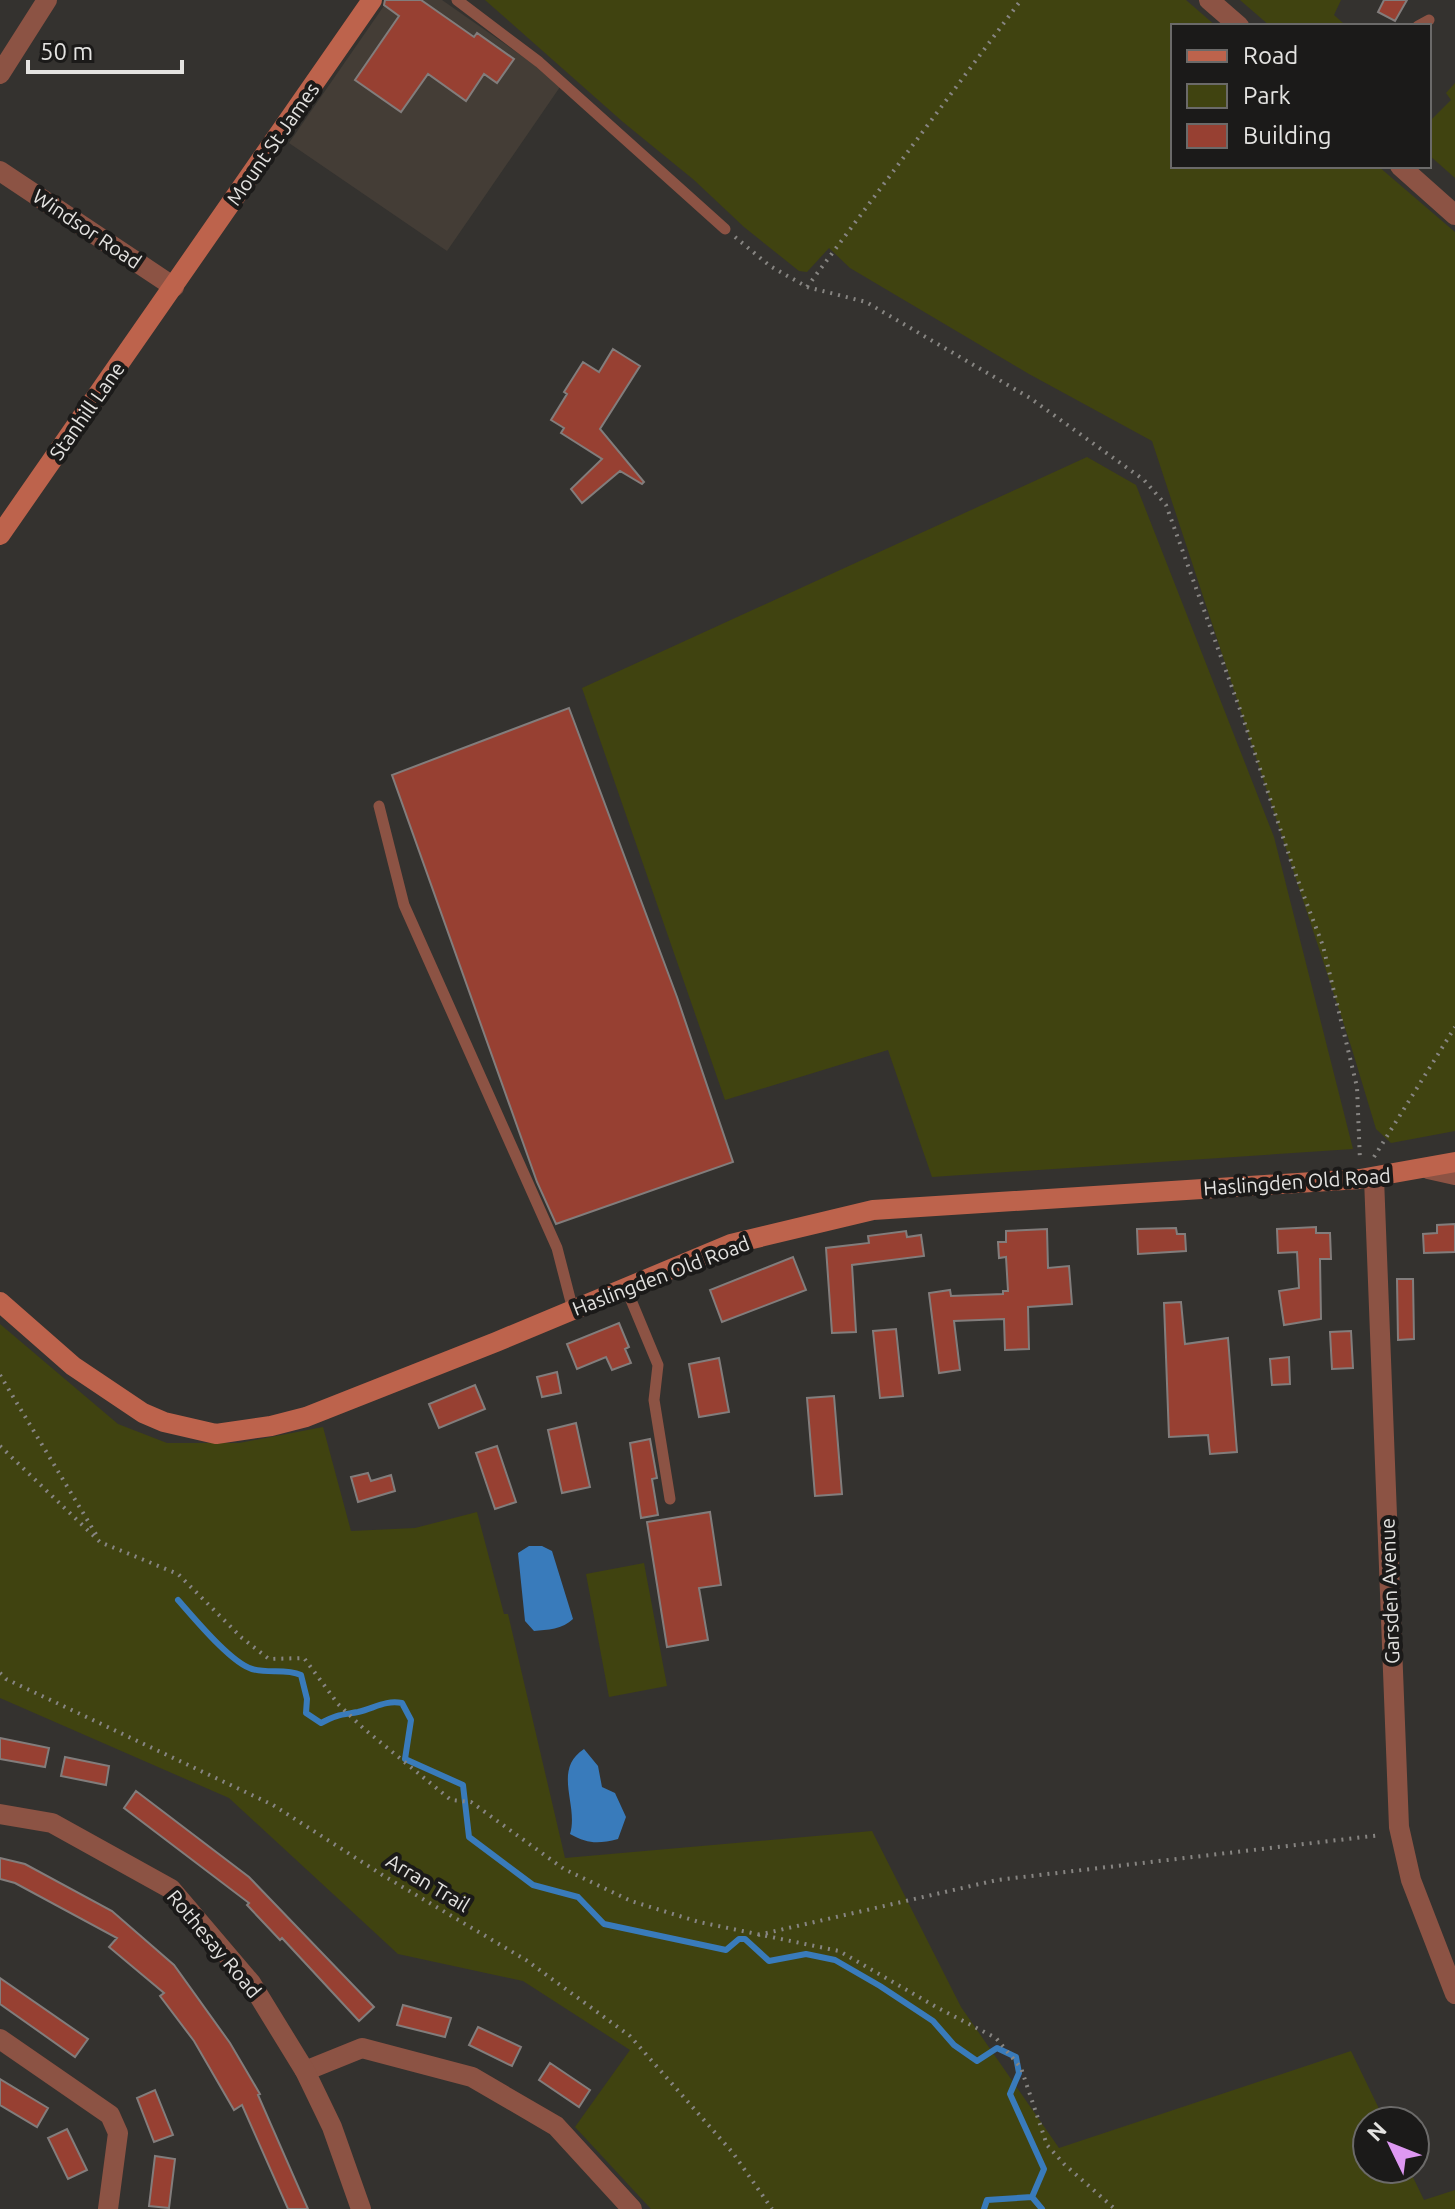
<svg xmlns="http://www.w3.org/2000/svg" width="1455" height="2209" font-family="Ubuntu,sans-serif">
	<rect width="100%" height="100%" fill="#34322f"/>
	<path fill="#443d36" d="M388,0H442L562,84L447,251L289,143Z"/>
	<path fill="#404310" d="M485,0H1186L1216,26H1173V166H1378L1455,232V1131L1391,1143L1376,1129L1351,1046L1152,441L1029,374L850,268L829,248L807,272L799,271L744,227L694,180L623,122Z
		M1240,0H1341L1334,15L1343,23L1341,26H1270Z
		M1455,83V178L1429,155V122L1451,100L1446,93Z
		M1087,457L1136,485L1274,837L1353,1149L932,1177L888,1050L725,1100L582,688Z
		M0,1324L118,1424L167,1443H239L323,1427L351,1531L415,1528L477,1512L504,1614H508L565,1858L872,1831L961,2007L1059,2148L1351,2051L1385,2121H1367V2169H1409L1424,2200L1455,2190V2209H651L575,2127L630,2050L523,1981L398,1954L229,1798L0,1698Z
		M644,1563L667,1686L609,1697L586,1574Z"/>
	<path fill="#397bbb" d="M529,1546H542L552,1551L573,1619C563,1629 547,1630 534,1631L525,1621L518,1553Z
		M584,1749L598,1766L602,1787L615,1793L626,1817L618,1839C598,1844 588,1844 570,1834C579,1805 552,1770 584,1749Z"/>
	<g fill="none" stroke-linecap="round" stroke-linejoin="round">
		<path stroke="#397bbb" stroke-width="6" d="M178,1600C194,1618 231,1663 252,1669C269,1674 285,1668 301,1675L307,1699L306,1713L321,1723C338,1714 341,1715 358,1712C375,1708 385,1700 402,1703L411,1720L405,1759L463,1785L469,1837L533,1885L578,1897L604,1924L726,1950L739,1939H745L769,1961L806,1954L835,1960L880,1986L933,2021L954,2045L977,2061L997,2048L1016,2057L1019,2073L1010,2094L1044,2169L1032,2197L1042,2209
			M984,2209L987,2200L1032,2197"/>
	</g>
	<path fill="#974032" stroke="#827d7c" stroke-width="2" d="M385,0H421L474,37L477,33L514,59L497,83L484,74L466,101L428,74L401,112L355,80L399,16L384,5Z
		M1384,0H1407L1395,21L1378,12Z
		M613,349L640,366L600,429L644,482L642,484L620,471L582,503L571,489L602,459L561,433L564,428L551,420L567,394L564,392L583,362L599,372Z
		M569,708L677,997L733,1162L556,1224L537,1182L392,775Z
		M1455,1224V1252L1424,1253L1423,1234L1437,1233V1225Z
		M1316,1227V1233H1330L1331,1259H1320L1321,1319L1284,1325L1279,1291L1299,1288L1297,1252L1278,1253L1277,1229Z
		M1176,1228L1177,1234H1185L1186,1251L1138,1254L1137,1229Z
		M1047,1229L1048,1268L1069,1266L1072,1304L1028,1307L1029,1349L1005,1350L1004,1319L954,1321L960,1370L939,1373L929,1293L950,1290L951,1296L1003,1294V1291H1008L1006,1257L999,1258L998,1242H1006V1231Z
		M906,1231L907,1237L921,1235L924,1256L852,1265L856,1332L832,1333L826,1248L869,1243L868,1236Z
		M793,1257L806,1290L722,1322L710,1290Z
		M1397,1279H1413L1414,1339L1398,1340Z
		M1181,1302L1185,1344L1228,1338L1237,1452L1210,1454L1208,1435L1169,1437L1164,1303Z
		M619,1323L629,1347L625,1349L631,1363L612,1370L606,1357L577,1369L567,1344Z
		M896,1329L903,1396L880,1398L873,1331Z
		M1351,1331L1353,1368L1332,1369L1330,1332Z
		M1289,1357L1290,1384L1272,1385L1270,1359Z
		M719,1358L729,1412L699,1417L689,1364Z
		M557,1372L561,1393L542,1397L537,1377Z
		M475,1385L485,1409L439,1428L429,1404Z
		M834,1396L842,1494L815,1496L807,1398Z
		M576,1423L590,1487L562,1493L548,1430Z
		M650,1439L657,1478L652,1479L658,1515L641,1518L630,1443Z
		M497,1446L516,1502L495,1509L476,1453Z
		M368,1473L371,1481L391,1475L395,1491L358,1502L351,1477Z
		M710,1512L721,1585L699,1588L708,1640L667,1647L647,1522Z
		M0,1738L49,1748L45,1767L0,1759Z
		M65,1757L109,1766L106,1785L61,1776Z
		M136,1791L249,1877L374,2007L359,2021L282,1938L280,1940L247,1905L249,1903L124,1808Z
		M0,1858L25,1864L112,1911L174,1965L230,2043L260,2094L258,2095L308,2209H288L242,2105L234,2110L194,2041L160,1996L164,1993L109,1947L117,1938L15,1883L0,1879Z
		M0,1978L88,2039L75,2057L0,2004Z
		M403,2005L451,2018L445,2037L397,2025Z
		M478,2027L521,2047L512,2066L469,2045Z
		M550,2063L590,2090L579,2107L539,2080Z
		M0,2079L48,2108L37,2127L0,2105Z
		M155,2090L173,2135L154,2142L137,2098Z
		M67,2129L87,2170L68,2179L48,2138Z
		M155,2156L175,2159L169,2208L149,2206Z"/>
	<g fill="none" stroke-linecap="round" stroke-linejoin="round">
		<path stroke="#878582" stroke-width="4" stroke-dasharray="2 6" stroke-linecap="butt" d="M735,237L770,266L807,287L866,302L1030,398L1144,480L1166,505L1242,715L1294,870L1323,946L1357,1087L1360,1161
			M807,287L1021,0
			M1374,1157L1455,1027
			M0,1375L97,1536
			M0,1446L100,1542L178,1574L242,1638L269,1659L304,1658L338,1704L363,1728L451,1800L471,1802L564,1869L631,1901L699,1922L839,1951L938,2008L996,2038L1021,2068L1047,2145L1064,2164L1115,2209
			M0,1673L6,1679L273,1805L384,1876L526,1960L630,2036L733,2153L772,2209
			M758,1935L997,1880L1381,1835"/>
		<path stroke="#8c5344" stroke-width="11" d="M457,0L539,62L725,229
			M1418,26L1429,20
			M379,806L404,905L557,1248L573,1310
			M626,1288L658,1365L654,1400L670,1499"/>
		<path stroke="#8c5344" stroke-width="20" d="M1209,0L1239,26
			M0,74L47,0
			M1400,166L1455,215
			M0,171L174,287
			M1428,1169L1455,1175
			M1374,1178L1399,1827L1411,1880L1455,1994
			M0,2039L110,2115L118,2133L108,2209
			M305,2071L362,2048L472,2077L556,2126L632,2209"/>
		<path stroke="#8c5344" stroke-width="20" d="M0,1814L52,1823L171,1889L251,1983L305,2071L332,2127L361,2209"/>
		<path stroke="#bd634c" stroke-width="20" d="M0,535L372,0
			M0,1302L73,1366L143,1413L164,1422L216,1434L271,1426L306,1417L496,1342L731,1244L873,1210L1360,1179L1455,1162"/>
	</g>
	<g text-anchor="middle" stroke-width="8" stroke-linejoin="round" paint-order="stroke">
		<g font-size="20" fill="#e4e3e1" stroke="#1b1a19">
			<text transform="translate(273 144) rotate(-55)" y="7">Mount St James</text>
			<text transform="translate(87 229) rotate(34)" y="7">Windsor Road</text>
			<text transform="translate(87 411) rotate(-55)" y="7">Stanhill Lane</text>
			<text transform="translate(1297 1182) rotate(-4)" y="7">Haslingden Old Road</text>
			<text transform="translate(661 1276) rotate(-21)" y="7">Haslingden Old Road</text>
			<text transform="translate(1390 1591) rotate(-92)" y="7">Garsden Avenue</text>
			<text transform="translate(428 1883) rotate(31)" y="7">Arran Trail</text>
			<text transform="translate(214 1944) rotate(50)" y="7">Rothesay Road</text>
		</g>
	</g>
	<rect x="1171" y="24" width="260" height="144" fill="#1b1a19" stroke="#6b6a69" stroke-width="2"/>
	<rect x="1187" y="50" width="40" height="12" fill="#bd634c" stroke="#6b6a69" stroke-width="2"/>
	<text x="1243" y="64" font-size="24" fill="#e4e3e1">Road</text>
	<rect x="1187" y="84" width="40" height="24" fill="#404310" stroke="#6b6a69" stroke-width="2"/>
	<text x="1243" y="104" font-size="24" fill="#e4e3e1">Park</text>
	<rect x="1187" y="124" width="40" height="24" fill="#974032" stroke="#6b6a69" stroke-width="2"/>
	<text x="1243" y="144" font-size="24" fill="#e4e3e1">Building</text>
	<g transform="translate(1391 2145) rotate(313)"><circle r="38" fill="#1b1a19" stroke="#6b6a69" stroke-width="2"/>
	<path d="M0-6L14 30L0 20L-14 30Z" fill="#de98f2"/>
	<text y="-12" font-size="22" font-weight="bold" text-anchor="middle" fill="#e4e3e1">N</text>
	</g>
	<path d="M28 60v12h154v-12" fill="none" stroke="#e4e3e1" stroke-width="4"/>
	<text x="40" y="60" font-size="24" fill="#e4e3e1" stroke="#1b1a19" stroke-width="6" paint-order="stroke">50 m</text>
</svg>
